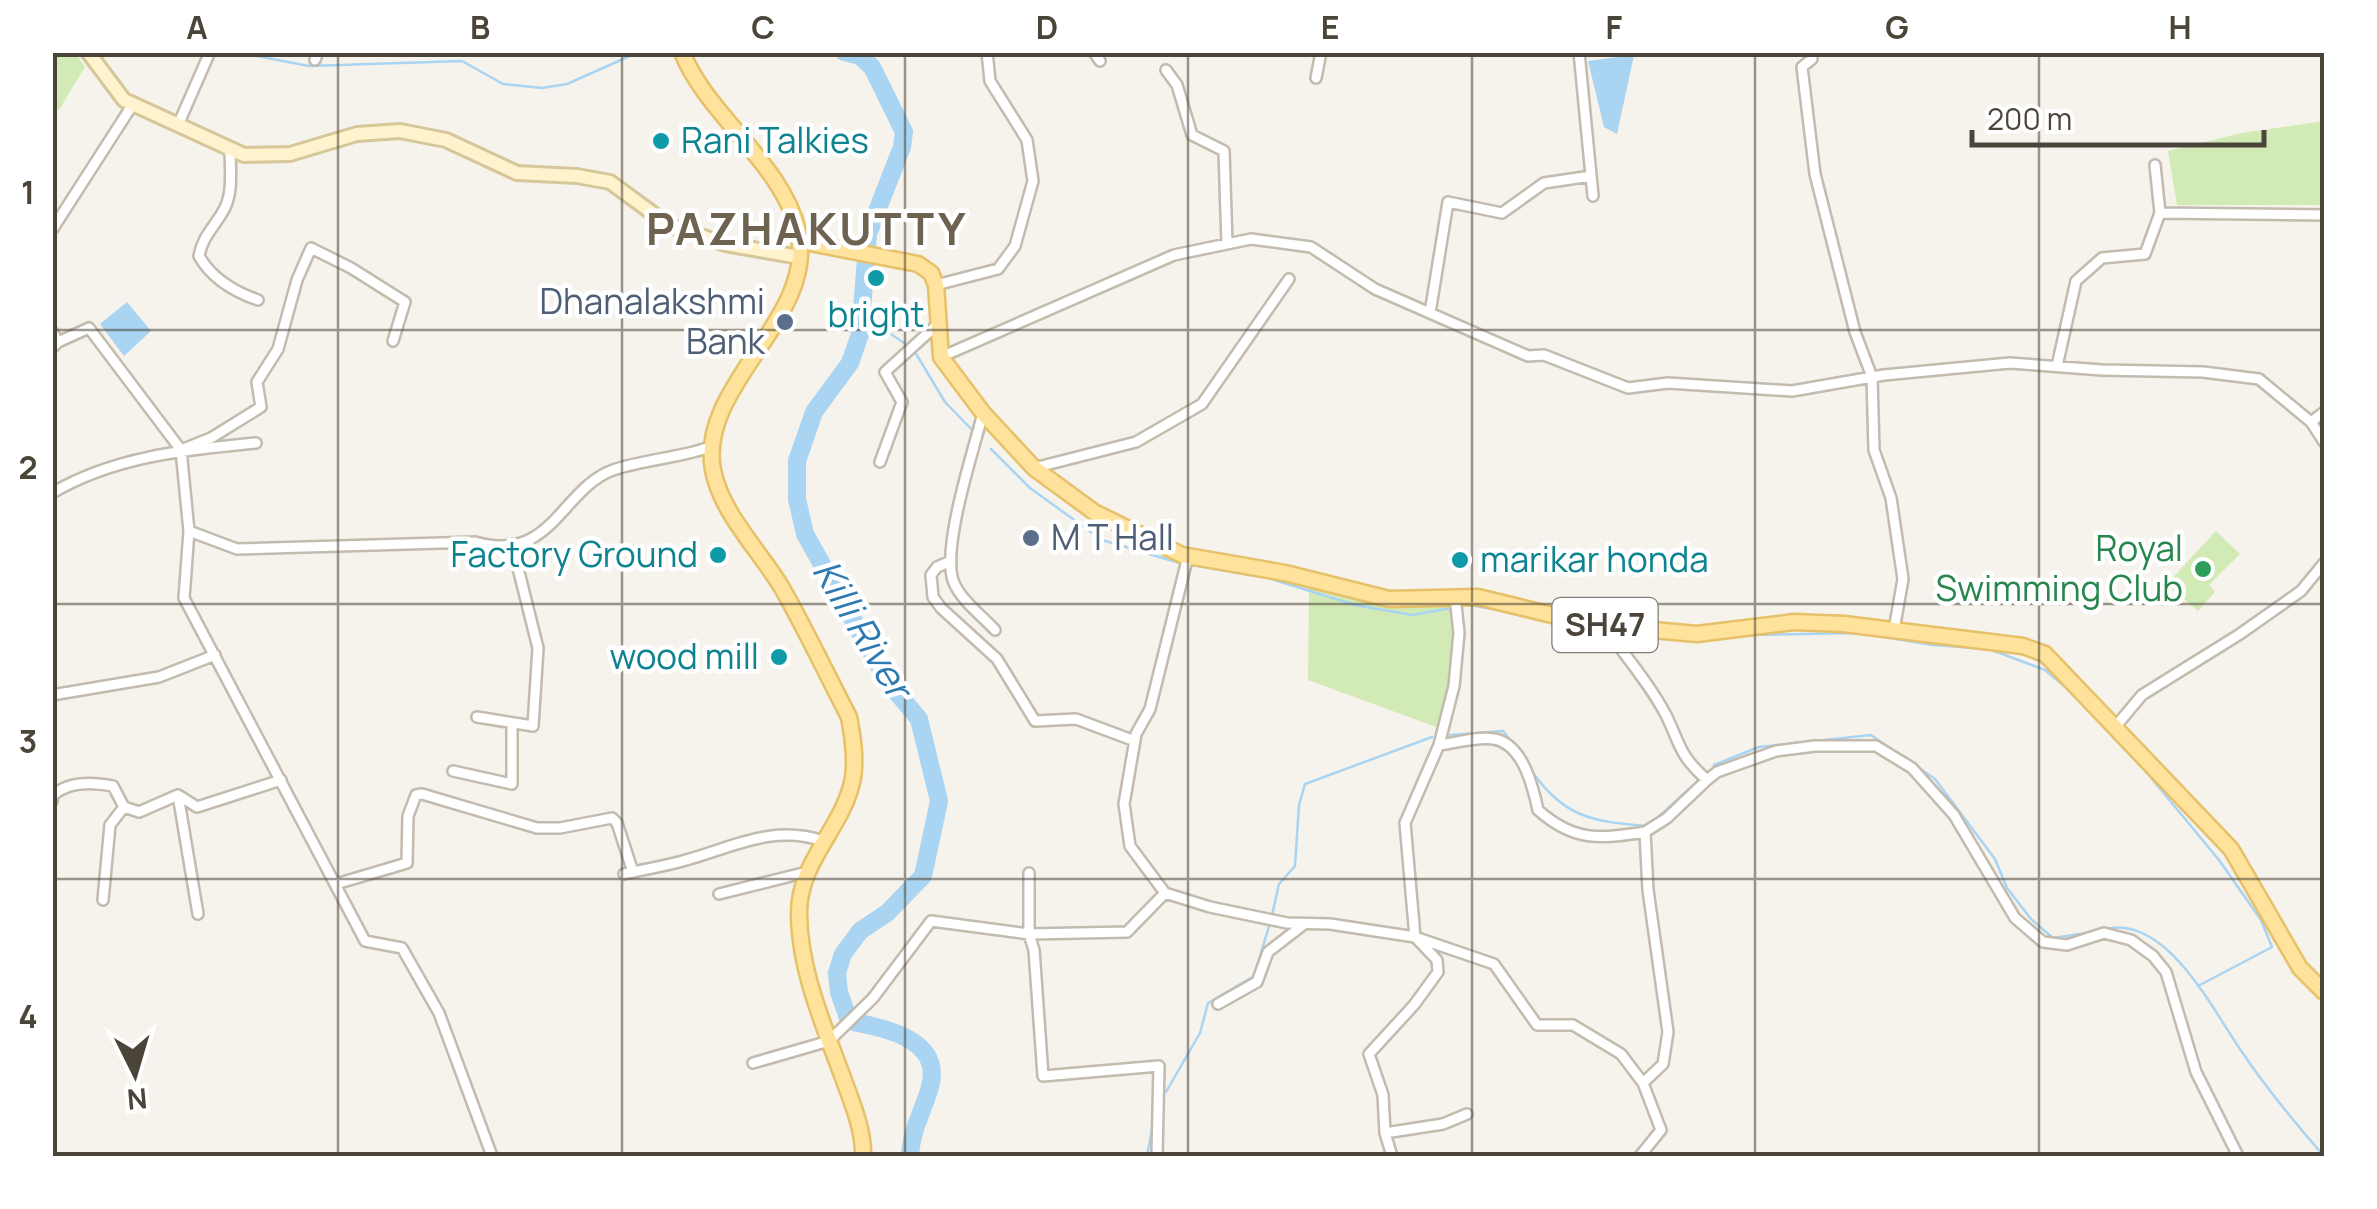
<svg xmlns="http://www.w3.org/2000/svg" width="2377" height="1209" font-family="Manrope,sans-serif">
	<rect width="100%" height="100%" fill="#f6f3ec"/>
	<path fill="#d2eab5" d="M56,53H75L85,67L59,110L53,107V56Z
		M2324,121V205H2177L2168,151L2242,133Z
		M2216,531L2240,554L2209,585L2215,592L2198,611L2166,585Z
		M1309,585L1457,596L1453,673L1439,728L1308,680Z"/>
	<path fill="#a9d4f2" d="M1634,55L1617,134L1604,127L1588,61Z
		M127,302L151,331L124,356L100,324Z"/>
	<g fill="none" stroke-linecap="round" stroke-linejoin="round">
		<path stroke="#a9d4f2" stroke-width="2.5" d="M235,52L309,66L462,61L503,84L542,88L567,84L639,52
			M862,314L904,343
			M915,352L945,402L975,433
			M991,449L1030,488L1102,540L1183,564
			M1191,565L1268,578L1355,605L1412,615L1451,608
			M1469,605L1516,613
			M1578,628L1599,633
			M1621,635L1678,639
			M1746,635L1859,633L1933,645L1989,649L2045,670L2076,696L2143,768L2219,860L2261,920L2272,947L2198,986
			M1450,735L1503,731L1513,744
			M1714,765L1759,747L1871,735L1935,779L1995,859L2007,888L2031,919L2053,938L2093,932
			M1529,767C1562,817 1591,822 1649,826
			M1655,820L1700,779
			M1272,915L1279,884L1295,866L1299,805L1305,784L1432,737
			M2105,929C2167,914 2213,1011 2242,1052C2267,1089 2295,1123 2324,1156
			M1166,1092L1200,1033L1208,1003L1254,976L1270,923
			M1147,1156L1153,1124"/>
		<path stroke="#a9d4f2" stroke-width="18" d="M844,52L860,56L872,67L904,132L902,147L868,234L860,334L850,363L814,412L797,461V499L805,534L888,682L919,719L939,801L923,876L887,913L860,931L843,954L837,973L839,992L849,1021C883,1028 943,1038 930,1087C923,1111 911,1131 910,1156"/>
		<g stroke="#c2bbae" stroke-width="14">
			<path id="minor" d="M1094,52L1100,61
				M1579,52L1593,196
				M1811,52L1812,59L1802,67L1815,174L1855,332L1872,377L1874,450L1891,498L1903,579L1894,630
				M315,60L318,52
				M1166,70L1177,85L1192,135L1224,151L1227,244
				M1316,78L1321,52
				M178,125L210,52
				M230,149C230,170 234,195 222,213C213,228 202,238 199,256C212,279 235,292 258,300
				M2155,165L2160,213L2324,215
				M52,230L133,104
				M936,285L998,269L1015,246L1033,181L1027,140L990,81L987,52
				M1430,313L1448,202L1502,213L1544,183L1591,176
				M52,331L58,342L52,348
				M58,342L89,328L181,450L189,531L184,598L365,941L402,948L439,1013L492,1156
				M941,357L1174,255L1251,239L1311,247L1375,289L1528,356L1544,355L1628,388L1668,383L1792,391L1884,375L2010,363L2102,370L2203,372L2259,379L2311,422
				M2057,366L2076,281L2102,258L2145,254L2160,213
				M2324,412L2311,422L2324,442
				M983,413C974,449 940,551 954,583C962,601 982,616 995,630
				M181,450L211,438L261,407L257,382L278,349L297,280L311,248L351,268L405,302L393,341
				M880,462L902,402L885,372L939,323
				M1034,468L1136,442L1202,404L1289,279
				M52,493C115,456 185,450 256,443
				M189,531L237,549L475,542C552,564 561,489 613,470C645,459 681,458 713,446
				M1188,556L1150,709L1136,734L1124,804L1130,846L1165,893L1210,907L1287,923L1330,924L1415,937L1494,964L1537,1025H1573L1621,1054L1643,1083L1661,1130L1640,1156
				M951,561L937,567L931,575L933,597L941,608L997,659L1035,721L1076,719L1135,741
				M1603,625C1624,654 1649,683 1666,715C1681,746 1679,755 1707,780L1717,772L1776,751L1815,746H1876L1912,768L1954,815L2015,918L2043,942L2067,945L2104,933L2131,940L2153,956L2166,972L2196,1072L2238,1156
				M52,695L159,677L215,655
				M477,717L533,726L538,648L512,544
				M2116,726L2142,695L2240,634L2301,591L2324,563
				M1439,745C1456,743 1478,736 1494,739C1523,744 1533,787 1538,810C1574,842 1599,839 1645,832
				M453,771L512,784V723
				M52,801L53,795C69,781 93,782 113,786L124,807L139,812L178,795
				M1029,873V934L1034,950L1043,1076L1159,1066L1157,1156
				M624,874C645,869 666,866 686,860C733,847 774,824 823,841
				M336,884L407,863L408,816L416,795L422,794L537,828H560L612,818L617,823L633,872
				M719,894L807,872
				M103,900L110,825L124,807
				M198,914L178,795L197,807L281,780
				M1218,1004L1257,982L1268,952L1303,925
				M753,1063L829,1041L873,998L931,921L1029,934L1127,932L1165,893
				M1643,1083L1663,1064L1668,1032L1648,890L1645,832L1667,818L1707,780
				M1385,1133L1383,1095L1369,1054L1414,1005L1438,972L1437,960L1415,937L1405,823L1439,745L1454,686L1459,633L1455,596
				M1392,1156L1385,1133L1443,1124L1467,1114"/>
		</g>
		<g stroke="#d6c79b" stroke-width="18">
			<path id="secondary" d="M88,52L124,100L244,155L290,154L357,134L400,131L446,140L517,173L577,176L610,182L670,226L725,244L799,257"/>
		</g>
		<g stroke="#e6c16a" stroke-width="19">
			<path id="primary" d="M682,52C706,114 783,164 798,231C818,318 697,385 713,470C721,513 760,551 782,588C806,630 827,675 849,717C853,738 856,758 853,778C844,827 799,860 799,913C799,968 823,1024 842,1075C851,1100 864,1130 863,1156
				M800,241L918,264L931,273L936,285L941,357L983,413L1034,468L1094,512L1182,555L1285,573L1389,599L1478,597L1581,622L1620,627L1697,634L1794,622L1844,624L2023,646L2045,654L2231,849L2300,968L2324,992"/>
		</g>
		<use href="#minor" stroke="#fff" stroke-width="9"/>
		<use href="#secondary" stroke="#fff3cd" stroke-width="12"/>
		<use href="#primary" stroke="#ffe39c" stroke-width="14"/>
	</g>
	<path fill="none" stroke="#4b4439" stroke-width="2.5" stroke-opacity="0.55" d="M338,52V1156M622,52V1156M905,52V1156M1188,52V1156M1472,52V1156M1755,52V1156M2039,52V1156M52,330H2324M52,604H2324M52,879H2324"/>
	<g fill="#0f9aa8" stroke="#fff" stroke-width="4">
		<circle cx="661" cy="141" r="10"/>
		<circle cx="876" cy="278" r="10"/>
		<circle cx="718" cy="555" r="10"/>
		<circle cx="1460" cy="560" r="10"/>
		<circle cx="779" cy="657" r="10"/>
	</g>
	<g fill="#5c6f8a" stroke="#fff" stroke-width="4">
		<circle cx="785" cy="322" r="10"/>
		<circle cx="1031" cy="538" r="10"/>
	</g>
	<circle fill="#2e9e5b" stroke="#fff" stroke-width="4" cx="2203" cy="569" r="10"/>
	<g text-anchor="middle" stroke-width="9" stroke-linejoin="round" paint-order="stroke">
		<rect fill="#fff" stroke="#817c74" stroke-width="2.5" x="1552.5" y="598" width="105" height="54" rx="8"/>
		<g font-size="32" font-weight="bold" fill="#4b4439">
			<text x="1605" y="636">SH47</text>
		</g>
		<g font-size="35" fill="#0d838f" stroke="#fff" text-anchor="start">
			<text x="681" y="153">Rani Talkies</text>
			<text x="876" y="327" text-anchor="middle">bright</text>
			<text x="698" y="567" text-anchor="end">Factory Ground</text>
			<text x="1480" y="572">marikar honda</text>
			<text x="759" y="669" text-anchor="end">wood mill</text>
		</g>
		<g font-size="35" fill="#4e5e75" stroke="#fff" text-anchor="end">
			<text x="765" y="314">Dhanalakshmi<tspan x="765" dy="40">Bank</tspan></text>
			<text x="1051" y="550" text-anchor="start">M T Hall</text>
		</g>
		<g font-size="35" fill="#27864d" stroke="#fff" text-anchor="end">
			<text x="2183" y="561">Royal<tspan x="2183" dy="40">Swimming Club</tspan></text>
		</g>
		<g font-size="38" font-style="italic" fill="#2e7ab2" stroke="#fff">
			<text transform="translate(862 629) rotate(59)" y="13">Killi River</text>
		</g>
		<g font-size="45" font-weight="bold" letter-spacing="2.5" fill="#6e6250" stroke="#fff">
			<text x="807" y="245">PAZHAKUTTY</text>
		</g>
	</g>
	<rect width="2377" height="1209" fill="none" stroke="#ffffff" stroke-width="110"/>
	<g transform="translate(135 1074) rotate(175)" stroke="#ffffff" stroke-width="8" paint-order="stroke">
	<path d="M0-8L18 38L0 25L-18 38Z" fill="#4b4439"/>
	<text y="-15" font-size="28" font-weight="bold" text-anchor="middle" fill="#4b4439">N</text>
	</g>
	<path d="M1972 130v15h292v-15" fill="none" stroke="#4b4439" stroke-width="5"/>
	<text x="1987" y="130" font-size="30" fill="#4b4439" stroke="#ffffff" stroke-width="8" paint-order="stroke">200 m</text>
	<rect x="55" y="55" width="2267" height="1099" fill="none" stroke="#4b4439" stroke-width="4"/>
	<g font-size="32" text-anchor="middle" font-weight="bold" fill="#4b4439">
		<text x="197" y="39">A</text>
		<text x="480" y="39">B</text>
		<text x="763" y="39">C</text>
		<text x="1047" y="39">D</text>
		<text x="1330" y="39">E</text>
		<text x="1614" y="39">F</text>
		<text x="1897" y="39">G</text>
		<text x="2180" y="39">H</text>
		<text x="28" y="204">1</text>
		<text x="28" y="479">2</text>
		<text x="28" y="753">3</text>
		<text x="28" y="1028">4</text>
	</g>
</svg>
